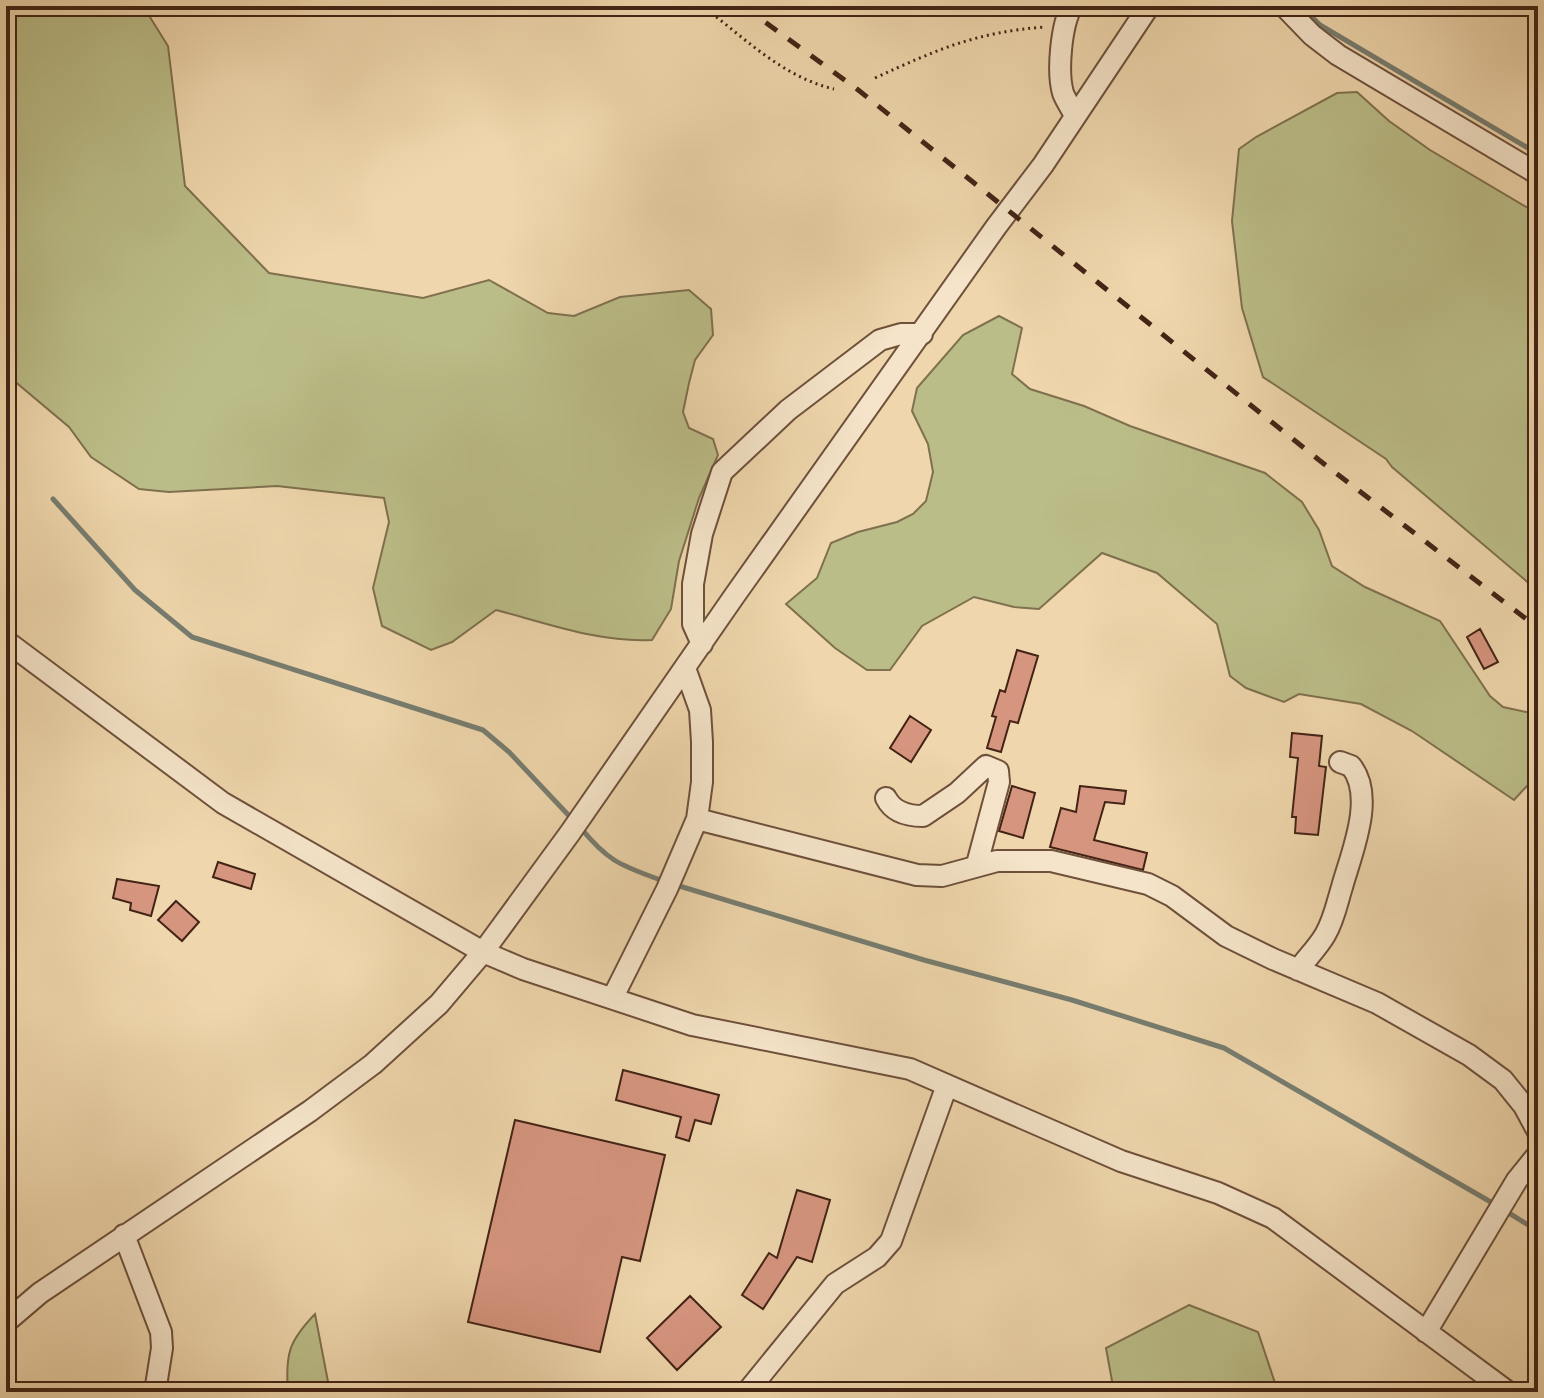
<svg xmlns="http://www.w3.org/2000/svg" width="1544" height="1398" font-family="'IM FELL English',serif">
	<rect width="100%" height="100%" fill="#efd6ac"/>
	<filter id="stains"><feTurbulence type="fractalNoise" baseFrequency=".0025" numOctaves="4"/><feColorMatrix values="0 0 0 0 .2 0 0 0 0 .09 0 0 0 0 .02 0 0 0 .5 -.17"/></filter>
	<radialGradient id="worn" r=".72"><stop offset=".6" stop-color="#630" stop-opacity="0"/><stop offset="1" stop-color="#630" stop-opacity=".3"/></radialGradient>
	<path fill="#bbbd88" stroke="#7f704e" stroke-width="2" d="M6,6H143L168,46L185,186L269,273L423,298L489,280L548,313L574,316L620,297L689,290L711,309L713,335L695,360L689,383L683,412L689,428L713,439L718,455L699,498L679,561L671,609L652,640C599,643 547,623 496,610L452,642L431,650L382,626L373,588L389,522L384,498L277,486L169,492L139,489L91,457L69,427L6,374Z
		M1357,92L1389,121L1430,150L1538,214V591L1392,467L1386,459L1263,377L1242,308L1232,221L1239,149L1256,137L1337,93Z
		M999,316L1022,328L1012,374L1030,389L1084,406L1130,426L1265,473L1302,502L1319,530L1332,566L1365,587L1440,621L1490,696L1503,707L1531,713L1538,709V774L1514,800L1412,731L1361,704L1299,694L1284,702L1246,688L1230,676L1217,624L1157,573L1102,553L1039,609L1014,607L974,597L922,626L890,670H867L835,648L786,604L817,578L831,543L858,532L897,522L913,514L926,501L933,472L928,444L912,411L917,388L963,335Z
		M1189,1305L1258,1332L1278,1392H1114L1106,1348Z
		M315,1314L330,1392H288C285,1354 289,1341 315,1314Z"/>
	<g fill="none" stroke-linecap="round" stroke-linejoin="round">
		<path stroke="#777d70" stroke-width="5" d="M1301,6L1320,25L1538,154
			M53,499L135,590L192,637L483,730L509,752L573,820
			M580,827C610,864 623,866 666,882
			M676,885L924,960L1072,1000L1224,1048L1496,1205
			M1504,1210L1538,1231"/>
	</g>
	<path fill="#d6957f" stroke="#432315" stroke-width="2" d="M1480,629L1498,662L1484,669L1467,637Z
		M1017,650L1038,656L1018,723L1010,721L1001,752L987,748L996,717L992,716L1000,690L1005,692Z
		M910,716L931,730L911,762L890,748Z
		M1292,733L1322,736L1319,766L1326,767L1318,835L1295,833L1296,817H1292L1298,758L1290,757Z
		M1012,786L1035,793L1023,838L999,831Z
		M1080,786L1126,791L1124,804L1105,802L1094,840L1147,853L1143,870L1050,847L1061,808L1076,812Z
		M218,862L255,874L251,889L213,877Z
		M117,879L159,886L151,916L130,910L131,903L113,898Z
		M176,901L199,922L182,941L158,920Z
		M623,1070L719,1095L711,1124L695,1120L689,1141L676,1137L681,1117L616,1100Z
		M515,1120L665,1155L640,1261L622,1257L600,1352L468,1322Z
		M797,1190L830,1200L812,1262L797,1257L763,1309L742,1295L769,1253L777,1258Z
		M690,1296L721,1327L677,1370L647,1338Z"/>
	<g fill="none" stroke-linecap="round" stroke-linejoin="round">
		<g stroke="#6e503b" stroke-width="24">
			<path id="minor" d="M1072,6C1061,25 1057,72 1063,93C1066,101 1072,109 1075,116
				M1284,6L1312,35L1338,55L1538,174
				M6,641L223,803L483,952L523,969L692,1025L910,1069L1121,1161L1218,1193L1273,1218L1508,1392
				M702,644L693,624V584L702,534L722,472L788,410L880,340L901,334H922
				M886,798C893,812 908,816 923,816L957,793L986,766L998,771L999,782L977,864
				M697,819L917,875L942,876L997,861H1051L1148,884L1172,896L1226,936L1273,959L1377,1003L1469,1055L1503,1080L1524,1106L1538,1132
				M1298,970C1307,958 1318,947 1325,935C1334,920 1337,903 1342,887C1351,854 1376,797 1351,766L1340,762
				M613,997L667,889L697,819L702,782V742L700,710L685,668
				M124,1235L161,1332L162,1348L155,1392
				M6,1322L40,1293L310,1111L373,1064L439,1004L483,952L570,833L735,595L996,227L1043,165L1149,6
				M1426,1332L1517,1180L1538,1154
				M747,1392L835,1284L877,1257L891,1241L947,1085"/>
		</g>
		<path stroke="#432315" stroke-width="3" stroke-dasharray="2 4" stroke-linecap="butt" d="M702,6C744,37 782,77 834,89
			M875,78C936,50 976,32 1045,27"/>
		<use href="#minor" stroke="#f5e4c9" stroke-width="20"/>
		<path stroke="#432315" stroke-width="5" stroke-dasharray="14 14" stroke-linecap="butt" d="M743,6L857,89L1319,460L1538,628"/>
	</g>
	<rect width="1544" height="1398" fill="none" stroke="#efd6ac" stroke-width="32"/>
	<rect x="8" y="8" width="1528" height="1382" fill="none" stroke="#432315" stroke-width="4"/>
	<rect x="16" y="16" width="1512" height="1366" fill="none" stroke="#432315" stroke-width="2"/>
	<rect width="100%" height="100%" filter="url(#stains)"/>
	<rect width="100%" height="100%" fill="url(#worn)"/>
</svg>
